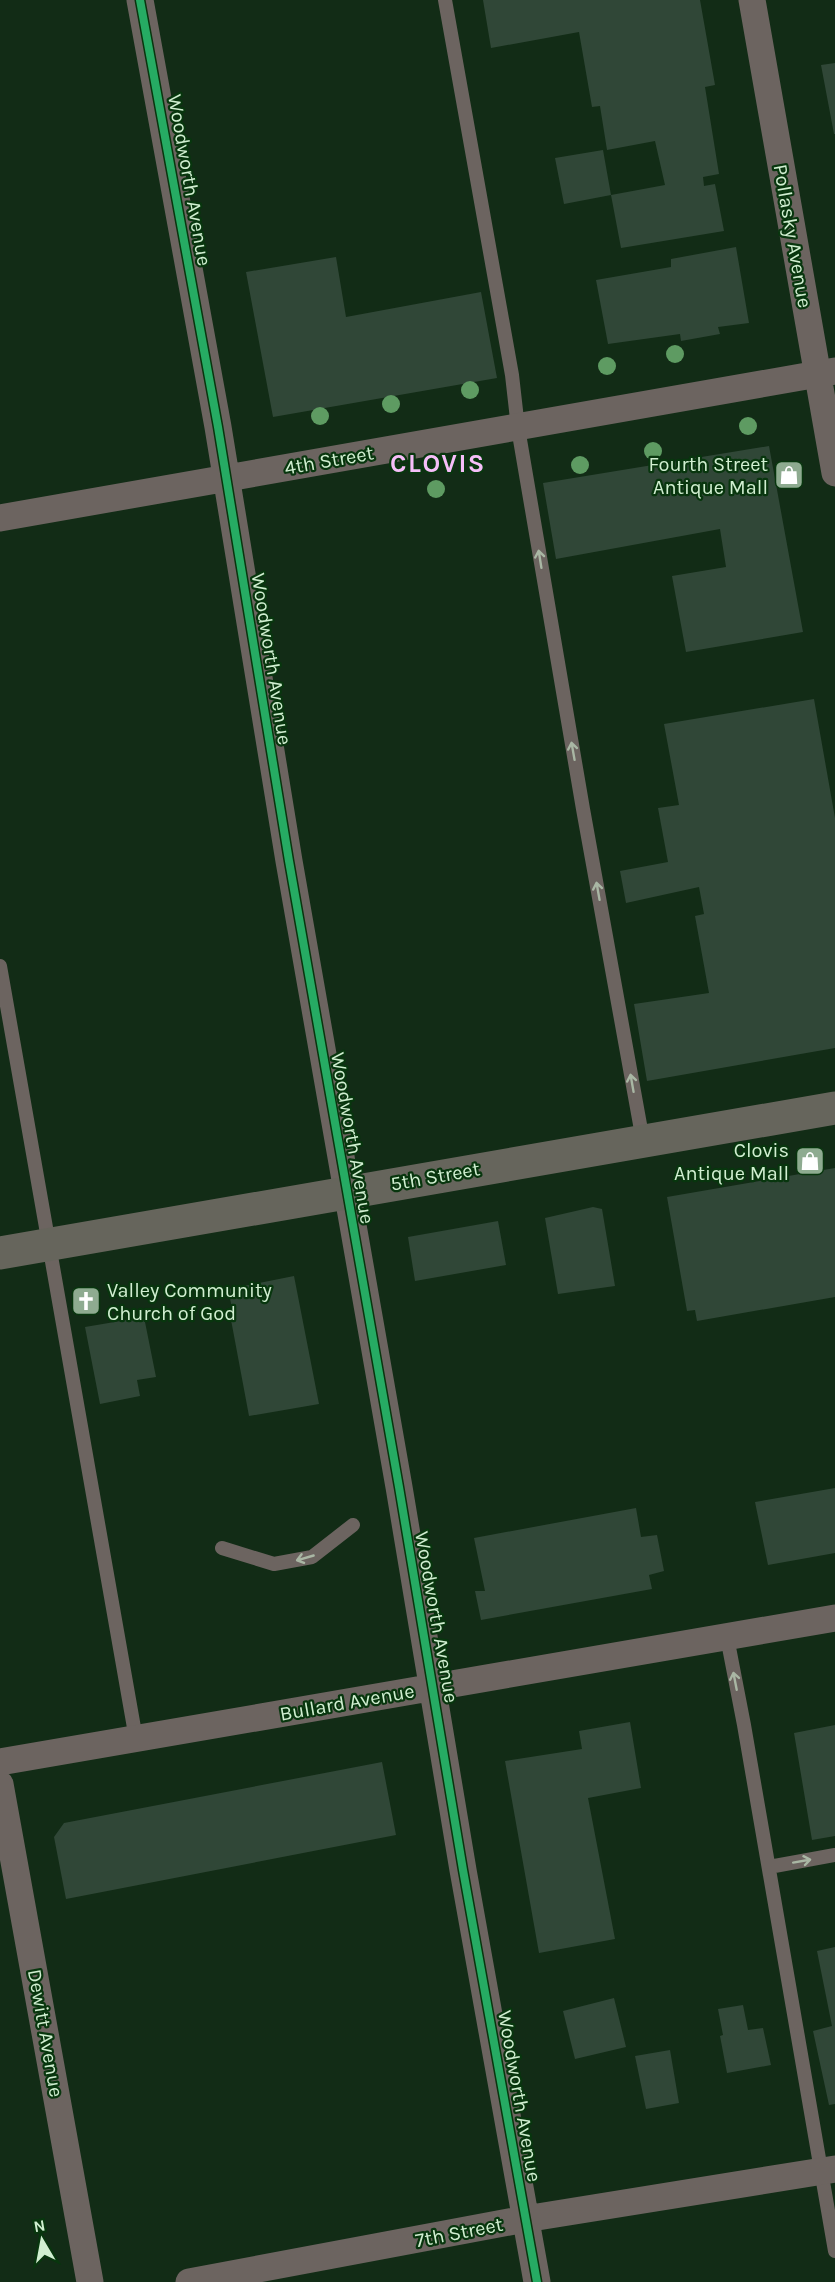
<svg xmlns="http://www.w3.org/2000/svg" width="835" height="2282" font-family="Karla,sans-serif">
	<rect width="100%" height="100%" fill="#122c16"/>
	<path fill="#304737" d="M483,0H700L715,85L705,87L719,174L703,177L704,186L715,184L724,231L621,248L611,195L564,204L555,158L603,150L611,195L665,185L655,141L607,150L600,106L592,107L579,32L491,48Z
		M835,63V134H834L821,65Z
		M736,247L749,323L718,327L720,334L681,341L680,334L608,344L596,280L671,267V259Z
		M336,257L346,317L481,292L497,378L273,417L246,272Z
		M769,446L803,632L686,652L672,576L726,567L720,529L556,559L543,483Z
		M814,699L835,818V1048L647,1081L634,1004L709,993L695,916L704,914L699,887L626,903L620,871L668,862L658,808L679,805L664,724Z
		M835,1168V1297L697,1321L695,1310L687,1311L667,1197Z
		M593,1207L602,1209L615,1286L558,1294L545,1218Z
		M498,1221L506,1265L415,1281L408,1237Z
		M294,1276L319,1404L249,1416L229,1309L232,1308L228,1289Z
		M144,1317L156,1377L137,1380L140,1396L100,1404L85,1327Z
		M835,1488V1553L768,1565L755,1502Z
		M636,1508L641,1537L657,1535L664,1571L649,1575L652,1589L481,1620L475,1591H485L474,1538Z
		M630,1722L641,1788L588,1798L615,1939L539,1953L505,1761L582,1749L579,1731Z
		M835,1725V1836L812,1840L794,1733Z
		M382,1762L396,1835L66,1899L54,1837L64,1823Z
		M835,1947V2104L829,2105L813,2031L832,2026L817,1951Z
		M614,1998L626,2047L575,2059L563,2011Z
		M743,2005L748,2030L763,2028L771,2065L727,2073L720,2036L723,2035L718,2009Z
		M670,2050L679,2103L646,2109L635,2056Z"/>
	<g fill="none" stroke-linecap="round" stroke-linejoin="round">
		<path stroke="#6c6460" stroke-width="14" d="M445,0L512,375L518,428L583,809L643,1141
			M0,966L136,1739
			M222,1548L274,1564L312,1557L353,1525
			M727,1637L744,1725L835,2251
			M769,1867L835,1855"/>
		<path stroke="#6c6460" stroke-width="27" d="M140,0L218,427L289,861L399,1487L463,1870L537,2282
			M752,0L835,473
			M0,518L835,371
			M0,1762L835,1618
			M0,1784L90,2282
			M189,2282L525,2219L835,2169"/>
		<path stroke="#66655c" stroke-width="33" d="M0,1253L835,1108"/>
		<g stroke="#08360e" stroke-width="11">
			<path id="cycleway" d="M140,0L218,427L289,861L399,1487L463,1870L537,2282"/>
		</g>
		<use href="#cycleway" stroke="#26ab63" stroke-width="8"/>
	</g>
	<g fill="#5e9b62">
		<circle cx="675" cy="354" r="9"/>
		<circle cx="607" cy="366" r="9"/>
		<circle cx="470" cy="390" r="9"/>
		<circle cx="391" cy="404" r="9"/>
		<circle cx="320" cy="416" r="9"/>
		<circle cx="748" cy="426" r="9"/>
		<circle cx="653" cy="451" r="9"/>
		<circle cx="580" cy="465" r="9"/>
		<circle cx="436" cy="489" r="9"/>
	</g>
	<defs><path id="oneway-shaft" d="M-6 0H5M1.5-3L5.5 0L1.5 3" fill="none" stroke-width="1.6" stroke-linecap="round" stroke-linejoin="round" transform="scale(1.5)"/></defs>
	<g stroke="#a9b7a4">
		<use href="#oneway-shaft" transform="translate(540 559) rotate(-99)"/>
		<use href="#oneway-shaft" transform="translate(573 751) rotate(-100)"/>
		<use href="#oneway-shaft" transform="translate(598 891) rotate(-100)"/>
		<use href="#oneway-shaft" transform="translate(632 1083) rotate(-100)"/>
		<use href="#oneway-shaft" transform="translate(305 1558) rotate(164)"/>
		<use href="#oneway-shaft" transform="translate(735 1681) rotate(-101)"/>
		<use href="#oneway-shaft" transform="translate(802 1861) rotate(-10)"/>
	</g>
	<defs>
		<g id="shop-square" transform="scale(1.5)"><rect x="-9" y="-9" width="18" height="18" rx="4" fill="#8eab90" stroke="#08360e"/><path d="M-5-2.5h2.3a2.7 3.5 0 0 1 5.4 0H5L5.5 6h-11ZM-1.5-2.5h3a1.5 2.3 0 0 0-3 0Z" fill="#fff"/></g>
		<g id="church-square" transform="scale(1.5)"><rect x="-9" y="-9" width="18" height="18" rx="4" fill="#8eab90" stroke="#08360e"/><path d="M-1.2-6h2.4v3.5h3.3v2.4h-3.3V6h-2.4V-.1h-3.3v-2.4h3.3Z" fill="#fff"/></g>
	</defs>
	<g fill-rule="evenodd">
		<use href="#shop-square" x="789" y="475"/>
		<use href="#shop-square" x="810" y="1161"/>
		<use href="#church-square" x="86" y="1301"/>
	</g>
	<g text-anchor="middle" stroke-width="4.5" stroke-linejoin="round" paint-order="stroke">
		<g font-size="20" fill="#d1efd1" stroke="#08360e">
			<text transform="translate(190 180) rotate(80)" y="7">Woodworth Avenue</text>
			<text transform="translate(793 236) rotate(80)" y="7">Pollasky Avenue</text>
			<text transform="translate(329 460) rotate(-10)" y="7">4th Street</text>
			<text transform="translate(272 659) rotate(81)" y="7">Woodworth Avenue</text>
			<text transform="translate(353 1138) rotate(80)" y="7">Woodworth Avenue</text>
			<text transform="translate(435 1176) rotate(-10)" y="7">5th Street</text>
			<text transform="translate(437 1617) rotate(80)" y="7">Woodworth Avenue</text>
			<text transform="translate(347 1702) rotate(-10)" y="7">Bullard Avenue</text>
			<text transform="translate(46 2033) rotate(80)" y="7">Dewitt Avenue</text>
			<text transform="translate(520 2096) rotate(80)" y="7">Woodworth Avenue</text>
			<text transform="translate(459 2232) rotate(-11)" y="7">7th Street</text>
		</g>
		<g font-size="20" fill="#d1efd1" stroke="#08360e" text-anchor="end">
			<text x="768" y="471">Fourth Street<tspan x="768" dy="23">Antique Mall</tspan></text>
			<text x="789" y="1157">Clovis<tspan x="789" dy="23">Antique Mall</tspan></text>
			<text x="107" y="1297" text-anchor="start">Valley Community<tspan x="107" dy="23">Church of God</tspan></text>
		</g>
		<g font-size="26" font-weight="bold" letter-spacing="1.5" fill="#f6bef9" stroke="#08360e">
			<text x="438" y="472">CLOVIS</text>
		</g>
	</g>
	<g transform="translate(42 2240) rotate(350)" stroke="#08360e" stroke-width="4.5" paint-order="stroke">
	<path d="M0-4.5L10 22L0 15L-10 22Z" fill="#d1efd1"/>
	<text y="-9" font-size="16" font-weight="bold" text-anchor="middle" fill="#d1efd1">N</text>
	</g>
</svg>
